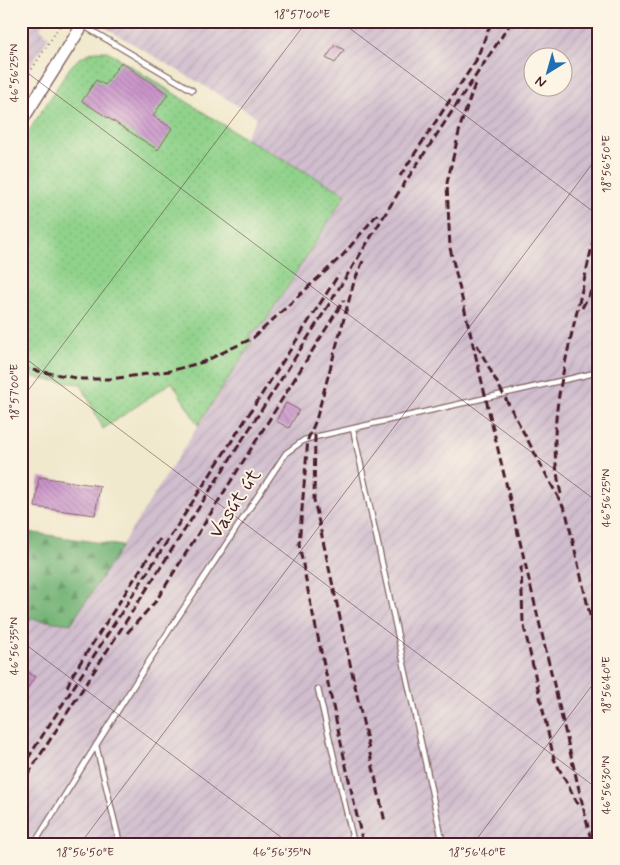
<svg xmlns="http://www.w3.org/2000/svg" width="620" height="865" font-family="Mynerve,sans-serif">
	<defs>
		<pattern id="industrial-furrows" width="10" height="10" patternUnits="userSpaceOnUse" patternTransform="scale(1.25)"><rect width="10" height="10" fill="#d0bdce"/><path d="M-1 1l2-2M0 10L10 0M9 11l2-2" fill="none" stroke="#b4a2b1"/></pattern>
		<pattern id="grass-dots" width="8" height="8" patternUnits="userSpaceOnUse" patternTransform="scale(1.25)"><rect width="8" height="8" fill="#90d28b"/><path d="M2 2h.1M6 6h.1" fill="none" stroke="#7eb478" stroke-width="1.8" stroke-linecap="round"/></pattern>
		<pattern id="forest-firs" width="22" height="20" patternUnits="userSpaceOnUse" patternTransform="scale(1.25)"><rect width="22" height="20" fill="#74b477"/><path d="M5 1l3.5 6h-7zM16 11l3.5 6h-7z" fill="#619262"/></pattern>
		<pattern id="building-back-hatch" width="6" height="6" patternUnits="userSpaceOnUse" patternTransform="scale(1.25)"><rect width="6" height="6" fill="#ca95cb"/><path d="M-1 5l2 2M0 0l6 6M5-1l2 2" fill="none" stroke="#a679a5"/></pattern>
	</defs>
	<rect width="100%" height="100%" fill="#fcf5e5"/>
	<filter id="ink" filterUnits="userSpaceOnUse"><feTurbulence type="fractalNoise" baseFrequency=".02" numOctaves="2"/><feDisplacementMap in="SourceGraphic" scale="10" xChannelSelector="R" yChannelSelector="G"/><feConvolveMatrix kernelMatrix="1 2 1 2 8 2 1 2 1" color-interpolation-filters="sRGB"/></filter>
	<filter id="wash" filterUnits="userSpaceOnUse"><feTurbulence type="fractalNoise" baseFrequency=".0096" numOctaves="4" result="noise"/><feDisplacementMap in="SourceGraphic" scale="20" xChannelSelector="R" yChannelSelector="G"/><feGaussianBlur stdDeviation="1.12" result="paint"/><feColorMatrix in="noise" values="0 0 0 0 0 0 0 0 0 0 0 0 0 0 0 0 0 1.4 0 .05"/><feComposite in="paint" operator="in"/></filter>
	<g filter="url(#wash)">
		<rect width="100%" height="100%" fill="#f1e9cd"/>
		<path fill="url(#industrial-furrows)" fill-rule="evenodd" d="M21,21H44L40,28L49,36L21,81Z
			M104,21H599V844H21V618L71,624L252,342L248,335L262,326L346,195L244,138L257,117L101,25ZM532,58H562V88H532Z"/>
		<path fill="url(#grass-dots)" stroke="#6d785b" d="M96,51H107L244,138L346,194L262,326L249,335L252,342L198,425L172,382L103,429L81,384L41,379L21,373V143L69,69C77,59 83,55 96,51Z"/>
		<path fill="url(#forest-firs)" stroke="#5f6a51" d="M21,531L122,546L71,624L21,618Z"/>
		<g id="blocks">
			<path fill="url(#building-back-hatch)" d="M98,21H119L113,30Z
				M149,21H168L162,30Z
				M335,45L344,50L335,63L326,58Z
				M121,62L168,94L153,116L172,128L158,150L82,101L96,80L105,85Z
				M286,403L299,410L289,428L276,421Z
				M39,477L100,486L95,515L35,507Z
				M27,671L35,677L21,698V680Z"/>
		</g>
	</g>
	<g filter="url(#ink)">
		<use href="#blocks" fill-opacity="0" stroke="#846664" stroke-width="1"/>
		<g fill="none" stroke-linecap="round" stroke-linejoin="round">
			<g stroke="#846664" stroke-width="7">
				<path id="service" d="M84,26L192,90
					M353,429L443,844
					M318,689L354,844
					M96,745L120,844
					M34,844L149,661L286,453L304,440L315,437L599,372"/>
			</g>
			<g stroke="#846664" stroke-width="14">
				<path id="tertiary" d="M21,122L85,21"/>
			</g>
			<path stroke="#846664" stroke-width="2" stroke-dasharray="1 4" stroke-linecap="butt" d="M21,86L63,21"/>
			<use href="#service" stroke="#fff" stroke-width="4.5"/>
			<use href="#tertiary" stroke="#fff" stroke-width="11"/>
			<path stroke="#4a1f2b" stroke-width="3" stroke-dasharray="8 4" stroke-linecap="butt" d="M474,65L492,21
				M475,84L461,124L447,183L450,248L592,844
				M400,176L477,59
				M363,261L354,282L316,420L308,439L299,544L309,596L363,844
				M582,308L599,276
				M477,345L566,512L599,654
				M21,368L82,379H110L170,371L203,362L253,338L343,255L380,211
				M315,435L314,500L385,822
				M561,494C547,435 560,385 573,328C582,291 590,254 599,217
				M521,566L523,622L554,759L579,806
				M127,633L156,601L344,300
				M67,687L73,674L160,539
				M21,769L339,274
				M21,785L323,314L402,187L512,21"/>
		</g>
	</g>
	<path fill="none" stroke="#4a1f2b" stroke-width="1" stroke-opacity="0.45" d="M340,21L599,216M21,68L599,503M21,355L599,790M21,400L307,21M21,641L290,844M80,844L599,155M473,844L599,676"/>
	<g text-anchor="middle" stroke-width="4" stroke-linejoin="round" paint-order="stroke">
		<g font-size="20" fill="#4a1f2b" stroke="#fcf5e5">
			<text transform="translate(234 503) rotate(-57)" y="7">Vasút út</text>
		</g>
	</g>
	<rect width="620" height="865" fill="none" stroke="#fcf5e5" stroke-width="55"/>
	<g transform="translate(548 72) rotate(217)"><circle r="24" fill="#fcf5e5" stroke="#b59f9b"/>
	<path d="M0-4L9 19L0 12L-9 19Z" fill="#1f6fb2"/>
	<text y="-8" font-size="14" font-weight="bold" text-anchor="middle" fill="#4a1f2b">N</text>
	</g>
	<rect x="28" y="28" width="564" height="810" fill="none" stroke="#4a1f2b" stroke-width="2"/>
	<g font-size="12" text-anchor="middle" fill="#4a1f2b">
		<text x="302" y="18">18°57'00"E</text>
		<text transform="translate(14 73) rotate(-90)" y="4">46°56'25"N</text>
		<text transform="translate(606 164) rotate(-90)" y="4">18°56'50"E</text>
		<text transform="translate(14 392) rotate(-90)" y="4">18°57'00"E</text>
		<text transform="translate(606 498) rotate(-90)" y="4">46°56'25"N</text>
		<text transform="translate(14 646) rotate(-90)" y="4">46°56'35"N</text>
		<text transform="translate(606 685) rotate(-90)" y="4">18°56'40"E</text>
		<text transform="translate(606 785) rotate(-90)" y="4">46°56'30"N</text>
		<text x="85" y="856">18°56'50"E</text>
		<text x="282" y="856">46°56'35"N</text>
		<text x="477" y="856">18°56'40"E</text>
	</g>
</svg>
